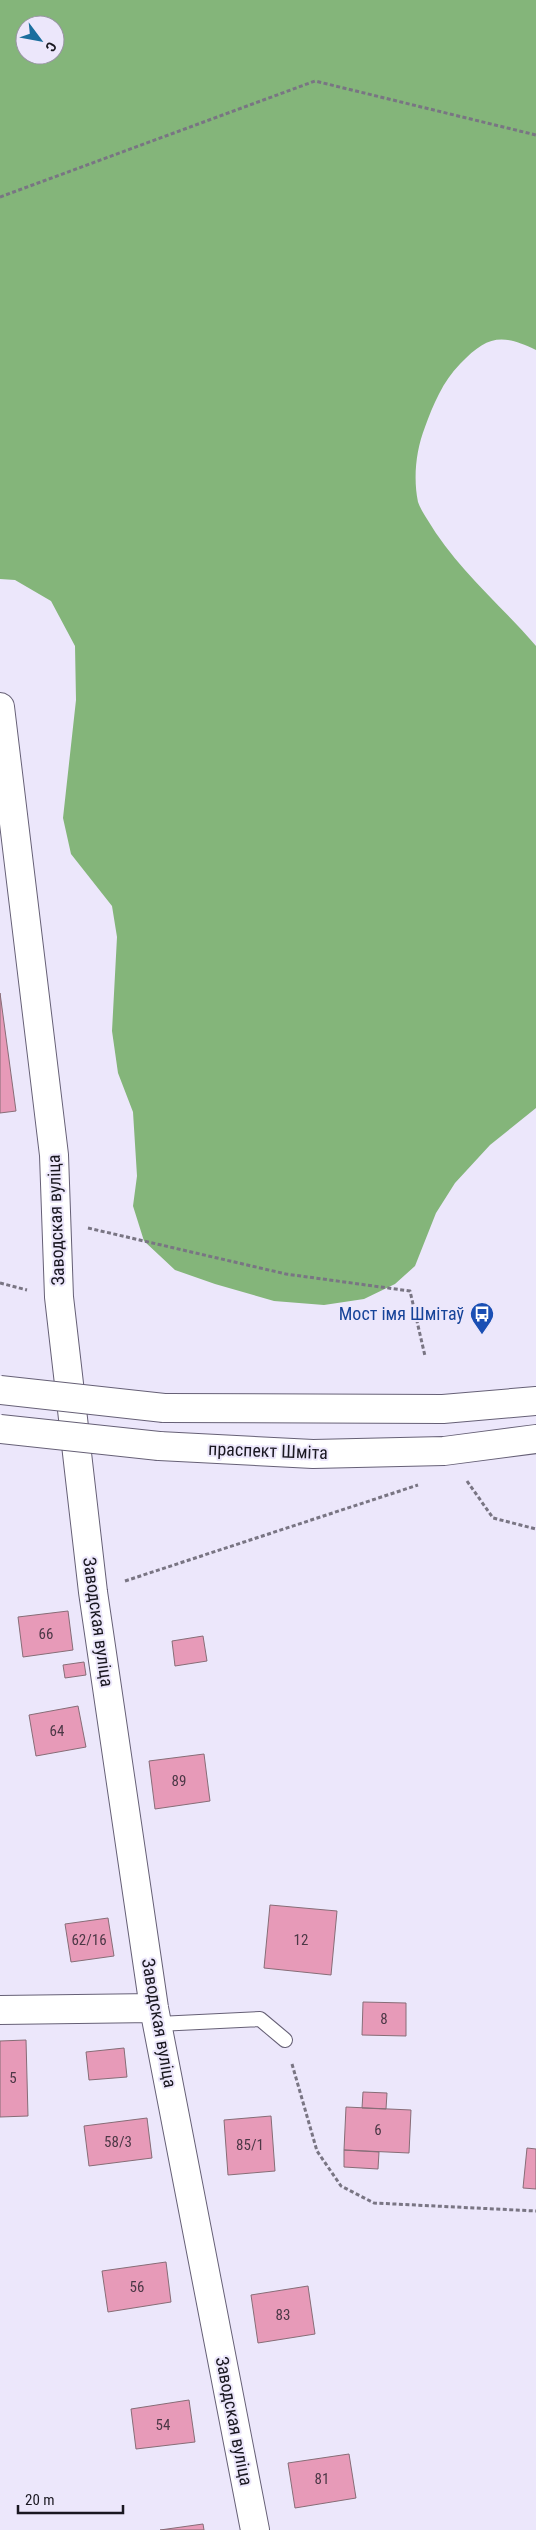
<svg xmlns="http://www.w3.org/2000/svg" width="536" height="2530" font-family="'Roboto Condensed',sans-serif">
	<rect width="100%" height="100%" fill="#ece7fb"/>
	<path fill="#84b57a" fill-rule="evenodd" d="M0,0H536V350C501,333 487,336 460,364C443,381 433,405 425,427C416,450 413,478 418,502C420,508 424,514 427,519C455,567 500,604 536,646V1108L490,1145L455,1183L436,1213L415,1266L395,1284L364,1299L324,1305L274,1301L215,1284L175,1270L144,1241L133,1206L137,1176L133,1112L118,1073L112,1031L117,937L112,906L71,854L63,818L76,700L75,646L51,601L15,580L0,579ZM25,25H55V55H25Z"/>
	<path fill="#e79ab8" stroke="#876d77" d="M0,993L16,1111L0,1113Z
		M68,1611L73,1650L23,1657L18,1617Z
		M203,1636L207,1661L175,1666L172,1641Z
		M84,1662L86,1675L65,1678L63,1665Z
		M78,1706L86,1747L36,1756L29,1715Z
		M204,1754L210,1801L155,1809L149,1761Z
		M270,1905L337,1911L331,1975L264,1968Z
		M108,1918L114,1956L71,1962L65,1924Z
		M363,2002L406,2003V2036L362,2035Z
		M26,2040L28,2116L0,2117V2041Z
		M124,2048L127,2077L89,2080L86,2052Z
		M363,2092L387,2093L386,2109L362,2108Z
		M346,2107L411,2110L409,2153L344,2150Z
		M271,2116L275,2171L228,2175L224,2120Z
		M147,2118L152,2158L89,2166L84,2126Z
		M527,2148L536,2149V2189L523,2188Z
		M344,2150L379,2152L378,2169L344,2167Z
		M166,2262L171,2302L108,2312L102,2271Z
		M308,2286L315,2334L258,2343L251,2295Z
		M189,2400L195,2442L136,2449L131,2409Z
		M349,2454L356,2498L295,2508L288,2463Z
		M203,2524L204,2530H160Z"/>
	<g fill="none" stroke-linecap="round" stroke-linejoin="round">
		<g stroke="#666076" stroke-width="16">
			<path id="lane" d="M158,2024L260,2019L285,2040"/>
		</g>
		<g stroke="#666076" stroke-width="30">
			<path id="street" d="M0,707L54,1155L59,1297L93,1592L154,2008L255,2530
				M0,2010L154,2008"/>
		</g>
		<g stroke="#666076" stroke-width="30">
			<path id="primary" d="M164,1408L443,1409L536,1401
				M159,1446L313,1454L444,1451L536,1439"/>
		</g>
		<path stroke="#797583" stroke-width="3" stroke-dasharray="4 2.5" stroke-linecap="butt" d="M0,197L315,81L536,135
			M88,1228L286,1274L410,1291L425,1356
			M0,1283L27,1290
			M467,1481L493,1518L536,1529
			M125,1581L418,1485
			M292,2064L317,2151L341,2186L374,2203L536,2211"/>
		<use href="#lane" stroke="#fff" stroke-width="14"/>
		<use href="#street" stroke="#fff" stroke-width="28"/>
		<use href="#primary" stroke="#fff" stroke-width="28"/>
		<g stroke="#666076" stroke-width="30" stroke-linecap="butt">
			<path id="primary-bridge" d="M0,1390L164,1408
				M0,1429L159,1446"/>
		</g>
		<use href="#primary-bridge" stroke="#fff" stroke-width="28"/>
	</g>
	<defs>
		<g id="bus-pin" transform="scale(1.25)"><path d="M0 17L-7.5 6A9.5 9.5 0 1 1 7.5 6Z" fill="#1a4fb4" stroke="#ece7fb"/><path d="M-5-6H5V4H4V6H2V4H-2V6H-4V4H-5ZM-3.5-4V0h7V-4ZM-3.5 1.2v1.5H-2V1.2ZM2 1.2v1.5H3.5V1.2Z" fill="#fff"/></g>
	</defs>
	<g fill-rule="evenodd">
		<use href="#bus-pin" x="482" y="1314"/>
	</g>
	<g text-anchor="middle" stroke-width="4" stroke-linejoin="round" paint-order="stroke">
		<g font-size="15" fill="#4c3846">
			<text x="46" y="1639">66</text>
			<text x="57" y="1736">64</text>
			<text x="179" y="1786">89</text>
			<text x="89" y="1945">62/16</text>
			<text x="301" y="1945">12</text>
			<text x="384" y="2024">8</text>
			<text x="13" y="2083">5</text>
			<text x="378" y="2135">6</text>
			<text x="118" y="2147">58/3</text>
			<text x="250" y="2150">85/1</text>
			<text x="137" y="2292">56</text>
			<text x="283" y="2320">83</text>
			<text x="163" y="2430">54</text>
			<text x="322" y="2484">81</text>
		</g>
		<g font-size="18" fill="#191720" stroke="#ece7fb">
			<text transform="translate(56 1220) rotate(-92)" y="6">Заводская вуліца</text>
			<text transform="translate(268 1451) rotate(2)" y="6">праспект Шміта</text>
			<text transform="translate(98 1622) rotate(82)" y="6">Заводская вуліца</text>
			<text transform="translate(159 2023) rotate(80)" y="6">Заводская вуліца</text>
			<text transform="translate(234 2421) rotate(79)" y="6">Заводская вуліца</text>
		</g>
		<g font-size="18" fill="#164399" stroke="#ece7fb" text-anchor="end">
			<text x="464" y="1320">Мост імя Шмітаў</text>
		</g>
	</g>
	<g transform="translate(40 40) rotate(122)"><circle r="24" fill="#ece7fb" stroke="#9894a3"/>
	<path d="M0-4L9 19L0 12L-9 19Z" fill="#1a6e9e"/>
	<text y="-8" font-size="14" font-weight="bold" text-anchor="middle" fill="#191720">С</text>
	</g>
	<path d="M18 2505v8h105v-8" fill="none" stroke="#191720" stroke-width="2.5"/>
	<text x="25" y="2505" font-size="15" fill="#191720" stroke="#ece7fb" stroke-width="4" paint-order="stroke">20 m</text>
</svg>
